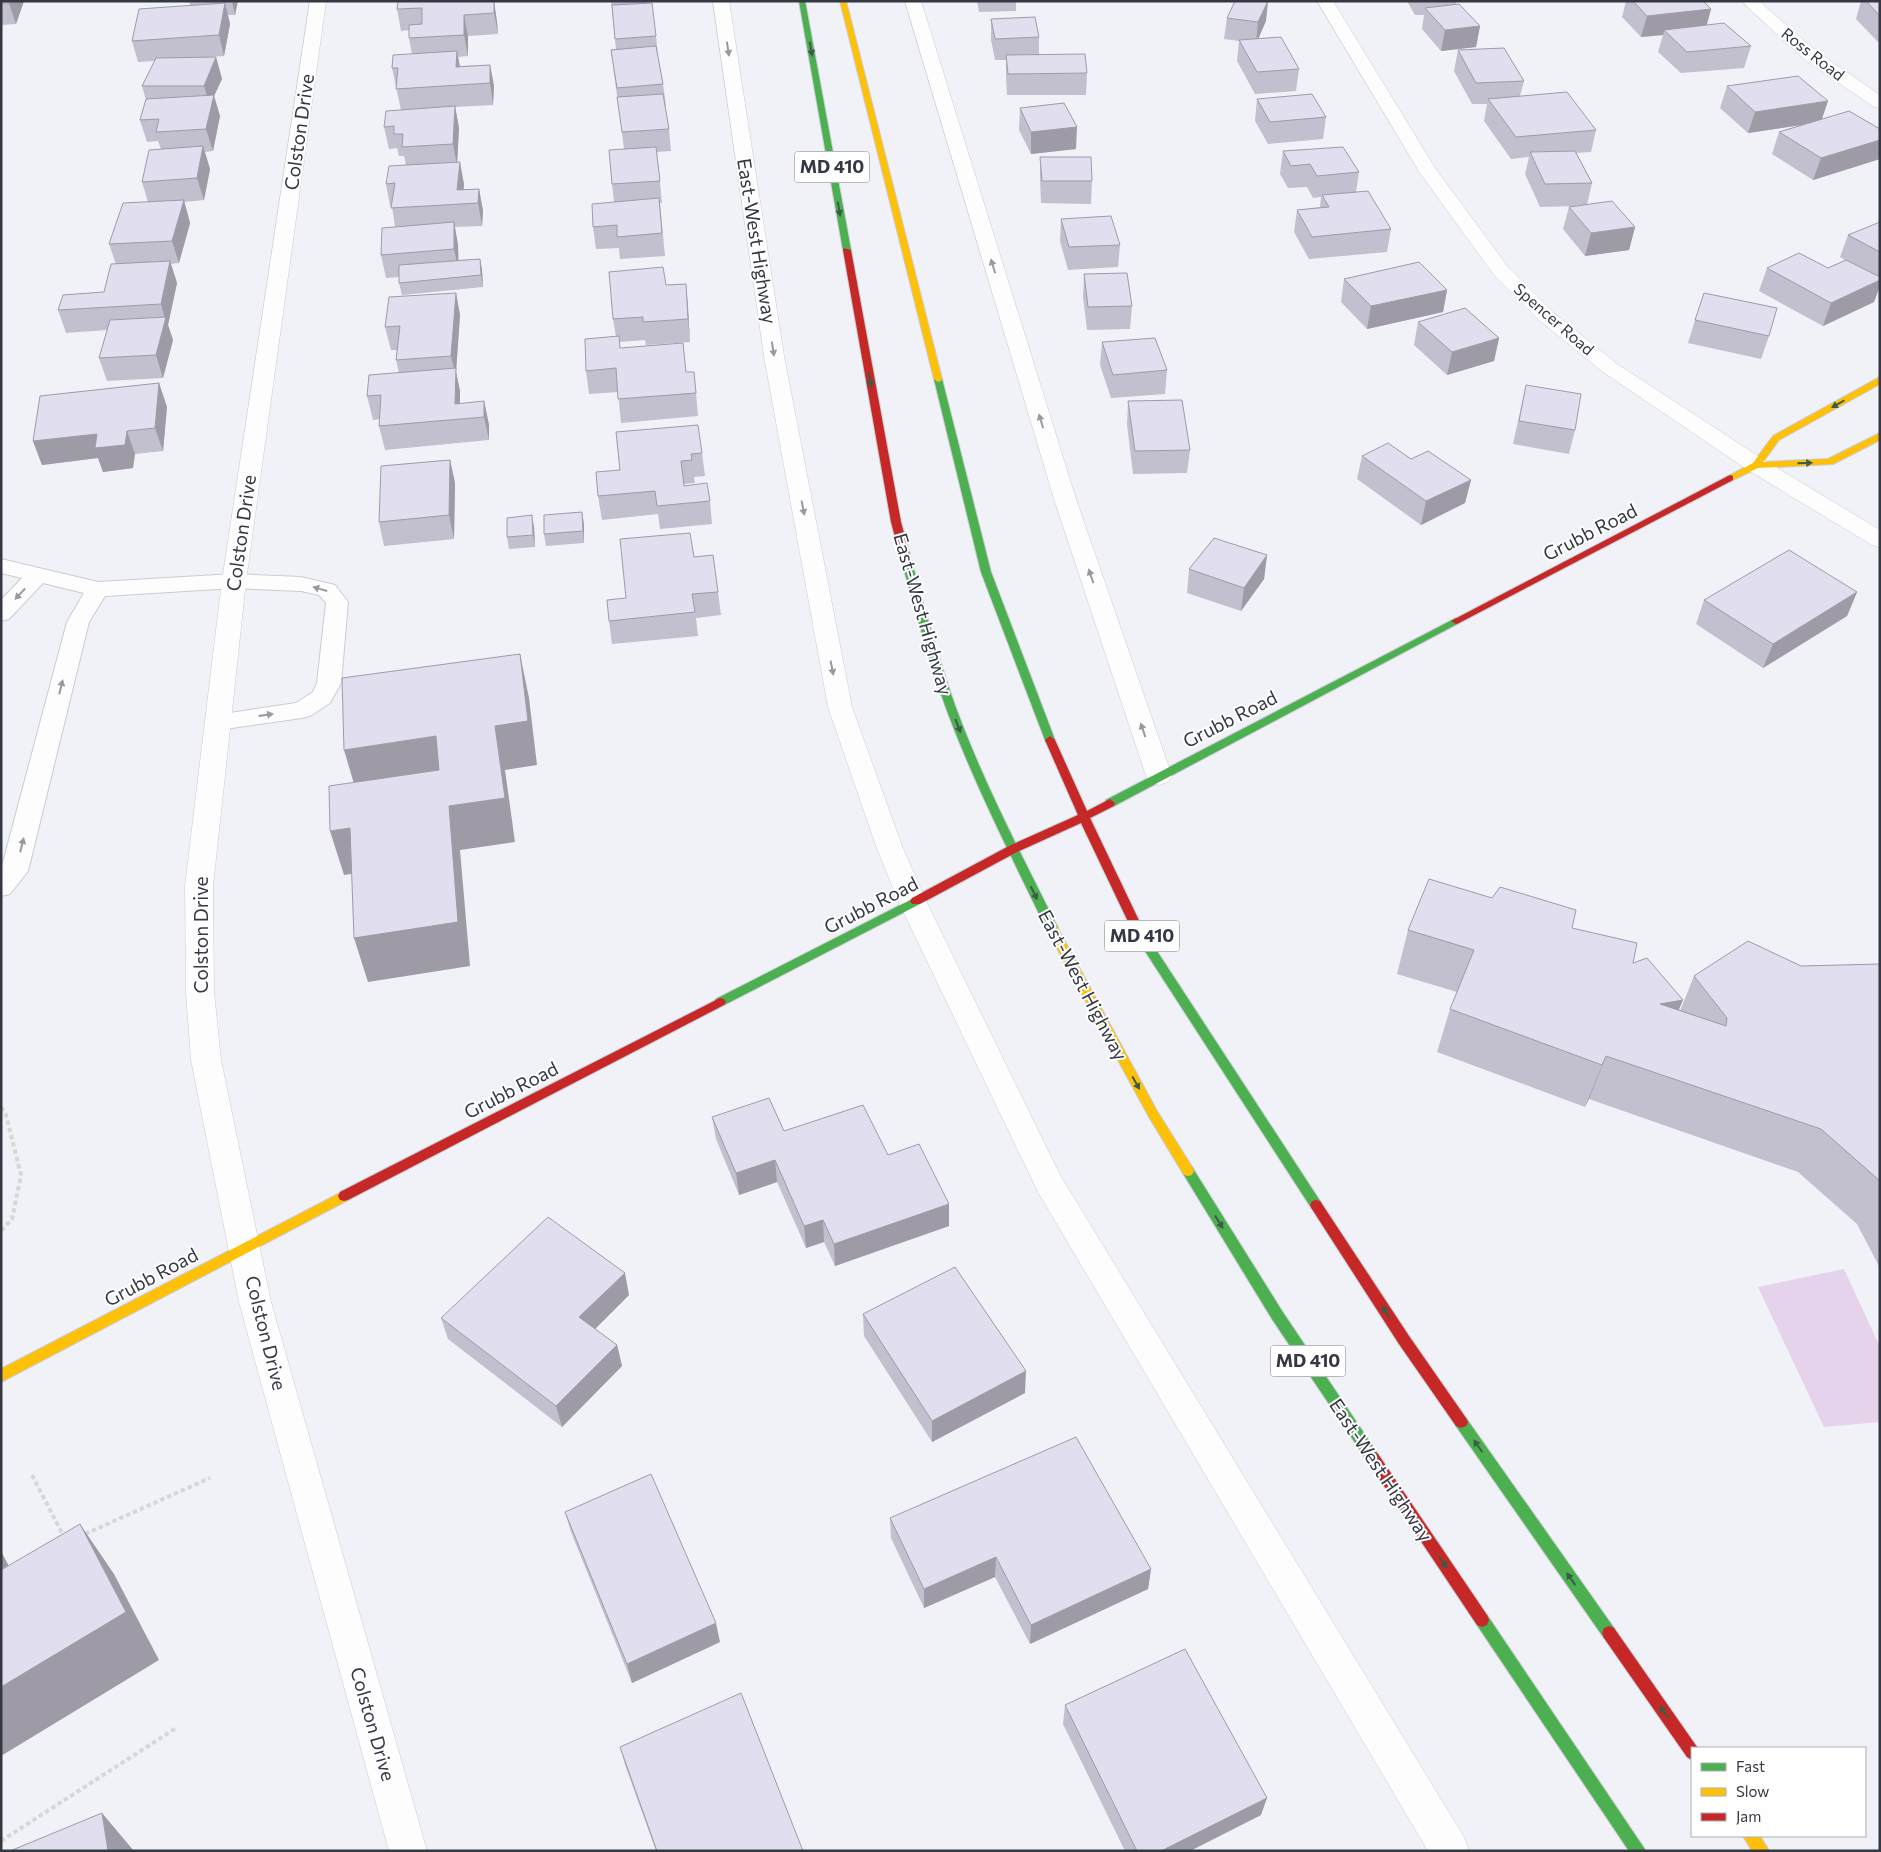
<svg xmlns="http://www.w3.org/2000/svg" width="1881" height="1852" font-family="Commissioner,sans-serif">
	<rect width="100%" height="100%" fill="#f0f2f8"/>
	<path fill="#e4d3eb" d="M1844,1269L1880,1347V1422L1824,1427L1758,1287Z"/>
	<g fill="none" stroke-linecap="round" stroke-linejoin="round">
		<g stroke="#c9ccd3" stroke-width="2">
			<path id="lane" d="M1,559L98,582L234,574L301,577L335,585L348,602L341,683L330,703L310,716L302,718L218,730L210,728L206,722L210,716L296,703L313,692L317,683L326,603L319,595L301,591L234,588L105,596L89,622L28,871L10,894L1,896V870L67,622L84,593L43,583L9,619L1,621V600L22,578L1,573Z"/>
		</g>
		<g stroke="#c9ccd3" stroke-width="1">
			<path id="street" d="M310,1H326L246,581L213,886L214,992L221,1060L271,1302L427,1851H389L239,1302L191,1060L186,992L185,886L222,581Z
				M713,1H729L784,356L852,707L902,846L927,903L1060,1175L1464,1837L1469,1851H1428L1038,1192L899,903L876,846L828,707L764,356Z
				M905,1H921L1076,499L1172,776L1168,782L1159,785L1150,782L1146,776L1054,499Z
				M1317,1H1333L1435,168L1508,267L1553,312L1617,364L1764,460L1880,530V547L1872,545L1748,470L1603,372L1539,320L1494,275L1420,173Z
				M1741,1H1759L1816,51L1880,95V108L1874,107L1804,59Z"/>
		</g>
		<g stroke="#c9ccd3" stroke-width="2">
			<path id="fast" d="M799,1H805L851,250L847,252L843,250Z
				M938,376L942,379L991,572L1055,740L1054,742H1046L1045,740L981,572L934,379Z
				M906,556L911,559C927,616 942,674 964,729C991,797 1025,862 1058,928L1056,931L1052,932L1046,928C1014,862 981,797 954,729C932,674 917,616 901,559Z
				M1456,618L1461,621L1459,623L1114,806H1106L1105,803L1106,800Z
				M916,897L920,898L922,901L920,904L724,1005H716L714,1002L716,999Z
				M1147,941L1151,942L1320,1201L1322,1205L1320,1209L1316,1210L1312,1209L1143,948L1141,945L1143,942Z
				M1188,1166L1192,1167L1282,1311L1378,1454L1380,1458L1378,1462L1373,1464L1368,1462L1272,1319L1184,1175L1182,1171L1184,1167Z
				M1461,1416L1466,1418L1614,1628L1616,1633L1614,1638L1609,1640L1604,1638L1456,1426L1454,1422L1456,1418Z
				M1482,1613L1487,1615L1646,1851H1629L1477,1625L1475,1620L1477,1615Z"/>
		</g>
		<g stroke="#c9ccd3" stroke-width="2">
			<path id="slow" d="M840,1H846L942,379L941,381L938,382L934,379Z
				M1880,377V384L1779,440L1763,462L1828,459L1880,433V440L1833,464L1758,468L1733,480H1727L1725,478L1753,463L1773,436Z
				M1052,924L1056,925L1157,1111L1192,1167L1194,1171L1192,1175L1188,1176L1184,1175L1149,1117L1046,928Z
				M344,1191L348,1192L350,1196L348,1200L1,1382V1369Z
				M1743,1836H1760L1769,1851H1752Z"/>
		</g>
		<g stroke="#c9ccd3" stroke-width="2">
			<path id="jam" d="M844,248L851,250L901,522L911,559L906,562L901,559L891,522L843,250Z
				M1730,475L1733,476V480L1459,623L1456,624L1451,621Z
				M1050,736L1055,740L1087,811L1110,799L1115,803L1114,806L1090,818L1144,931L1153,945L1151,948H1143L1133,932L1081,823L1017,852L920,904H912L910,901L912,898L1009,846L1078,815L1045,740Z
				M720,998L724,999L726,1002L724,1005L348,1200L344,1201L340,1200L338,1196L340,1192Z
				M1316,1200L1320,1201L1409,1336L1466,1418L1468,1422L1466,1426L1461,1428L1456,1426L1399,1344L1312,1209L1310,1205L1312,1201Z
				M1373,1452L1378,1454L1487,1615L1489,1620L1487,1625L1482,1627L1477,1625L1368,1462L1366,1458L1368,1454Z
				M1609,1626L1614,1628L1697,1747L1698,1748H1692V1760L1687,1757L1604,1638L1602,1633L1604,1628Z"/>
		</g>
		<path stroke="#d6d7d9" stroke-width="4" stroke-dasharray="4.5 3" stroke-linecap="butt" d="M1,1107L6,1115L21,1175L12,1219L1,1231
			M32,1475L64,1537
			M85,1534L210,1478
			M1,1841L176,1728"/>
		<use href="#lane" fill="#fdfdfe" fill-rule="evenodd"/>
		<use href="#street" fill="#fdfdfe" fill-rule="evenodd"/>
		<use href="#fast" fill="#4caf50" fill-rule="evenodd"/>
		<use href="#slow" fill="#ffc107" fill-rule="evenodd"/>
		<use href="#jam" fill="#c62828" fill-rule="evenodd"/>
	</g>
	<path fill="#c2bfce" d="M1,1H24L16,24L1,25Z
		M189,1H238L235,15H228L230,24L224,56L209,57H216L222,79L214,96L220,116L213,151L205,152L210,169L204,200L184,202L190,223L179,263L171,264L177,283L168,325L173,340L163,378L107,381L99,358L107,330L66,333L58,310L104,292L116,264L109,244L148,202L142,182L161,149L158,141L147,142L140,120L146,100L142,86L155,61L138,62L132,41L190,5Z
		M494,1L497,22L498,34L468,36V56L458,57L460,66L490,65L494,86L493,105L455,107L459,128L457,162L464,184V190L479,189L483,211L482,226L455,227L458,245V260L480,259L482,270L483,287L402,295L399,283V277L386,278L381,255L395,227L392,206H390L386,184L406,165L404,156H399L397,148L389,149L384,127L401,110L392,68L412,54L409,38V30L401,31L397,9L479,2Z
		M611,1H646L656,36L658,57L663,84L666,106H665L669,129L671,151L657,152L662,203H660L665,256L620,259L619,248L596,249L593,227L614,202L612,184L624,149L611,50L616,49Z
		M977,1H1016V11L979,12Z
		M1407,1H1456V4L1480,26L1476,47L1441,51L1422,29L1424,15H1415Z
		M1626,1H1703L1711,9L1707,25L1751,46L1744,68L1681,73L1658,52L1663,35L1641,37L1622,17Z
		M1861,1H1880V44L1856,19Z
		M1227,18L1266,21L1258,38L1299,69L1296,91L1255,94L1237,61L1239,41L1224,39Z
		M991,19L1039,37V55L1087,73L1086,95H1007L1006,76V60H995L991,40Z
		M1458,50L1524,81L1520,96L1596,130L1591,152L1576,153L1592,183L1587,205L1635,227L1629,250L1585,256L1563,229L1569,207L1577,206L1540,207L1525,174L1529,157L1511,159L1484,121L1487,104H1472L1454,71Z
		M1727,86L1822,119L1880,129V159L1813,180L1772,154L1779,132L1801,125L1748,133L1720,108Z
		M1257,99L1326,117L1323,139L1268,144L1255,121Z
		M1020,108L1076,149L1031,154L1019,130Z
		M1283,151L1359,172L1356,192L1391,229L1387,252L1309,259L1294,232L1297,210L1320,207L1321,197L1313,198L1307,187L1288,188L1280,174Z
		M1040,157L1092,181L1091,204L1041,203L1040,179Z
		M1061,219L1120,245L1118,267L1068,270L1060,241Z
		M1880,222V286L1874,302L1823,326L1759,291L1767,268H1828L1845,260L1840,257L1848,235Z
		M1084,274L1132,306L1130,329L1087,330L1083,297Z
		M1344,279L1447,290L1443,312L1367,329L1341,302Z
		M686,284L690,342L646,345L645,340L620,342V348L686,372L696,393L698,416L621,423L618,392L589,394L586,371L616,337L613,319L666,285Z
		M456,293L460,315L456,372L460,391V404L484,401L489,425V440L385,450L379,426L380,419L373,420L367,396L399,373L396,360L397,350H391L385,327Z
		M1695,320L1769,336L1761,359L1688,343Z
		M1418,322L1499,338L1494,361L1447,375L1414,345Z
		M1102,342L1167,370L1165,394L1111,398L1100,365Z
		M159,383L167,407L163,451L135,454L133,468L103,472L98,458L42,465L33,441Z
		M1526,385L1575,430L1569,454L1513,444Z
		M1128,401L1190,450L1187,473L1133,474L1127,424Z
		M616,432L702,453L705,476L694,477L695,483L684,484V486L710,501L712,524L660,529L658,514L602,520L598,496L620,470Z
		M1362,456L1411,459L1471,480L1465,503L1421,525L1357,479Z
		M450,460L455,483L454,539L384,546L379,522Z
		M584,524V543L546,546L544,534Z
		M534,527L535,547L509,549L507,537Z
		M1267,555L1264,579L1241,611L1187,593L1189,569Z
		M694,557L718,592L721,615L696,618L698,636L612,644L609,621L626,598Z
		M1857,592L1847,616L1763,668L1696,624L1704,600Z
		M1572,928L1633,963L1678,1010L1680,1011L1694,976L1801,966L1880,964V1268L1857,1224L1798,1172L1589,1099L1585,1107L1437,1052L1450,1009L1457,992L1397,974L1408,930Z
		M712,1117L784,1131L888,1155L949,1226L835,1266L824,1242L806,1248L777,1182L739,1195L716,1139Z
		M629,1295L595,1329L617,1345L622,1366L562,1427L448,1339L441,1318Z
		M863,1314L1025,1393L932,1442L864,1336Z
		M565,1512L720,1642L632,1683L571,1532Z
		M890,1518L1151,1569L1148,1589L1030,1644L995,1577L924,1608L891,1538Z
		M1065,1705L1261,1815L1190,1851H1125L1063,1724Z
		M620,1747L803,1851H656L625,1765Z"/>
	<path fill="#9e9ba7" d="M9,1H24L16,24L9,3Z
		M232,1H238L235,15Z
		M494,1L497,22L498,34L494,13Z
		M1268,1L1266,21L1256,44L1258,22Z
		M225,3L230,24L224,56L219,35Z
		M1711,9L1705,30H1664L1663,35L1641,37L1647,16Z
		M464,15L468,36V56L464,35Z
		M1480,26L1476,47L1441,51L1445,30Z
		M457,51L461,73L456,67Z
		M216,57L222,79L214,96L220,116L213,151L206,129L210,107L204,86Z
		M490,65L494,86L493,105L490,83Z
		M1828,101L1821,122L1748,133L1755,112Z
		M455,106L459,128L457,166L453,144Z
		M1077,127L1076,149L1031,154V132Z
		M1880,140V159L1813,180L1821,158Z
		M203,146L210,169L204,200L197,178Z
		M460,162L464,184L462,204L457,190Z
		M479,189L483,211L482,226L478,203Z
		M184,200L190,223L179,263L172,241Z
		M454,222L458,245L459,272L454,249Z
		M1635,227L1629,250L1585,256L1591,233Z
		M480,259L482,270L483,287L481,275Z
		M170,261L177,283L168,325L173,340L163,378L156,355L165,319L161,304Z
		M1880,280V286L1874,302L1823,326L1831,303Z
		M686,284L688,307L690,342L688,319Z
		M1447,290L1443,312L1367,329L1371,306Z
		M456,293L460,315L456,372L460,391V419L455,404L456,376L451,356Z
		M1499,338L1494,361L1447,375L1452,352Z
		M159,383L167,407L163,451L155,428Z
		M484,401L489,425V440L484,417Z
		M127,431L135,454L133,468L103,472L98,458L42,465L33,441Z
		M450,460L455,483L454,539L449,515Z
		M1471,480L1465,503L1421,525L1426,501Z
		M582,512L584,524V543L583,531Z
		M532,515L534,527L535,547L533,535Z
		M1267,555L1264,579L1241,611L1244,588Z
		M1857,592L1847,616L1763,668L1773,644Z
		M520,654L529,698L537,765L505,770L515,842L460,850L470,966L368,982L354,938L449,806L495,726Z
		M436,736L447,780L357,794L344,750Z
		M350,828L364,872L344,875L330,831Z
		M1683,1000L1665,1043L1660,1004Z
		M1606,1056L1589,1099L1585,1107L1602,1065Z
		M775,1160L777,1182L739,1195L736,1173Z
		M949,1204V1226L835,1266L834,1244Z
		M823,1220L824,1242L806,1248L804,1226Z
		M625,1273L629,1295L585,1339L579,1317Z
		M617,1345L622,1366L562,1427L556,1406Z
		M1026,1371L1025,1393L932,1442V1421Z
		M80,1524L114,1574L159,1660L1,1756V1687Z
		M1,1551L37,1620L1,1574Z
		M996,1557L995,1577L924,1608V1589Z
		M1151,1569L1148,1589L1030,1644L1031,1625Z
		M716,1623L720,1642L632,1683L627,1664Z
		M1267,1798L1261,1815L1190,1851H1161Z
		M102,1813L134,1851H108Z"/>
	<path fill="#e1deef" stroke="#9e9ba7" d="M1,1H9V3H1Z
		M398,1H494V13L464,15V35L409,38V25L422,24V8L397,9Z
		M1235,1H1268L1258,22L1227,18Z
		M1633,1H1703L1711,9L1647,16Z
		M1866,1H1880V16Z
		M225,3L219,35L132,41L139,9Z
		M652,3L656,36L615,39L612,5Z
		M1459,4L1480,26L1445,30L1425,8Z
		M1035,17L1039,37L995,39L991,19Z
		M1724,23L1751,46L1687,52L1664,30Z
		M1281,37L1299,69L1257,72L1239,40Z
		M656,46L663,84L617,88L611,50Z
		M1504,48L1524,81L1476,83L1458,50Z
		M457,51L456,67L490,65V83L396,89L398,68H392L393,55Z
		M1085,54L1087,73L1008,74L1006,55Z
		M216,57L204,86H142L156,58Z
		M1798,76L1828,101L1755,112L1727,86Z
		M1567,92L1596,130L1516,137L1488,99Z
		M663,94L669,129L622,132L617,97Z
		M1312,94L1326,117L1270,122L1257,99Z
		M214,95L206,129L156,132L159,119L140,120L146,99Z
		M1064,103L1077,127L1031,132L1020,108Z
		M455,106L453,144L402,147L403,134H394V126L384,127L386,111Z
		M1849,111L1880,129V140L1821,158L1779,132Z
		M203,146L197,178L142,182L149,150Z
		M656,147L660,181L612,184L609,150Z
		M1343,147L1359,172L1317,176L1310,164L1291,166L1283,151Z
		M1575,151L1592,183L1545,184L1530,152Z
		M1040,157H1091L1092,181H1042Z
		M460,162L457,190L479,189L478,203L391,208L395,183L386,184L389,166Z
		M1368,191L1391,229L1312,237L1297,210L1329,207L1322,195Z
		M659,198L662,233L617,237V225L593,227L592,204Z
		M184,200L172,241L109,244L123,203Z
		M1612,201L1635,227L1591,233L1569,207Z
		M1111,216L1120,245L1069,247L1061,219Z
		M454,222V249L381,255L382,228Z
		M1880,222V252L1848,235Z
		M1799,253L1828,268L1846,260L1880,277V280L1831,303L1767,268Z
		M480,259L481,275L399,283V265Z
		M170,261L161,304L58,310L63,295L104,292L111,264Z
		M1419,262L1447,290L1371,306L1344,279Z
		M663,267L666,285L686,284L688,319L643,322V317L613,319L609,272Z
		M1127,273L1132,306L1088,307L1084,274Z
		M456,293L451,356L396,360L400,326L385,327L389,297Z
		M1704,293L1777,308L1769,336L1695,320Z
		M1465,308L1499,338L1452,352L1418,322Z
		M166,317L156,355L99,358L110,320Z
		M619,336L620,348L683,343L686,372H694L696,393L618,399L616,368L586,371L585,339Z
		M1155,338L1167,370L1113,375L1102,342Z
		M456,368L455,404L484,401V417L379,426L381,395L367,396L369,375Z
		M159,383L155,428L127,431L125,445L95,448L97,434L33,441L40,396Z
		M1526,385L1581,394L1575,430L1519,421Z
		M1182,400L1190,450L1135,451L1128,401Z
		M698,425L702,453L691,454L692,460L681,461L684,486L707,483L710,501L657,506L655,491L598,496L596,472L620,470L616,432Z
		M1388,443L1411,459L1428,451L1471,480L1426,501L1362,456Z
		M450,460L449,515L379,522L381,466Z
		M582,512L583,531L544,534V515Z
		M532,515L533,535L507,537V518Z
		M690,533L694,557L713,555L718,592L692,594L695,612L609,621L607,600L626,598L620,539Z
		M1214,538L1267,555L1244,588L1189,569Z
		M1789,550L1857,592L1773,644L1704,600Z
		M520,654L528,721L495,726L505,798L449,806L458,922L354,938L350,828L330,831L329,786L439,770L436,736L344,750L342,678Z
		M1429,879L1492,898L1500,887L1576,910L1572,928L1637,943L1633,963L1647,958L1683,1000L1660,1004L1726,1026L1727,1018L1694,976L1748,941L1801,966L1880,964V1181L1821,1129L1606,1056L1602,1065L1450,1009L1474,950L1408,930Z
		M769,1098L784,1131L863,1105L888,1155L919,1144L949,1204L834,1244L823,1220L804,1226L775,1160L736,1173L712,1117Z
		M548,1217L625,1273L579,1317L617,1345L556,1406L441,1318Z
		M955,1267L1026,1371L932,1421L863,1314Z
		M1076,1437L1151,1569L1031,1625L996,1557L924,1589L890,1518Z
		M651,1474L716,1623L627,1664L565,1512Z
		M80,1524L126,1612L1,1687V1570Z
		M1185,1649L1267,1798L1161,1851H1137L1065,1705Z
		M741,1693L803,1851H657L620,1747Z
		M102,1813L108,1851H10Z"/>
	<defs><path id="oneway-solid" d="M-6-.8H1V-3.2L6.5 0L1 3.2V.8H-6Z" transform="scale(1.25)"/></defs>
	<g fill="#989aa0">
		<use href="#oneway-solid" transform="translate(728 49) rotate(81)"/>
		<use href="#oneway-solid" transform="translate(993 266) rotate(-107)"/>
		<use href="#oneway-solid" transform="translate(773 349) rotate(81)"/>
		<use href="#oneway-solid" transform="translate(1041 421) rotate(-107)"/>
		<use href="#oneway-solid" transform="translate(803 508) rotate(79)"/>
		<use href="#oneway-solid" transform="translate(1091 576) rotate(-109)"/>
		<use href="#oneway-solid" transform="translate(320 589) rotate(-164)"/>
		<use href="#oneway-solid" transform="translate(20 594) rotate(133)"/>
		<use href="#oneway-solid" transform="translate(832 668) rotate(79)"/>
		<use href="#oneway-solid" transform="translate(61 687) rotate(-76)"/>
		<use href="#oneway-solid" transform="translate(266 715) rotate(-8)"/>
		<use href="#oneway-solid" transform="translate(1143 730) rotate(-109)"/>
		<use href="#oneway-solid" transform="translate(22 845) rotate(-76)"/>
	</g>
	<g fill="#3b5c47">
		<use href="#oneway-solid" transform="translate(811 49) rotate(80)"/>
		<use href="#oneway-solid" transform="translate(839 209) rotate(80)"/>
		<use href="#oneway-solid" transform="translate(870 380) rotate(80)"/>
		<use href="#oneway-solid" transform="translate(1838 404) rotate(150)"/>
		<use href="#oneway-solid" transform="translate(1805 463) rotate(-2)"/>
		<use href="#oneway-solid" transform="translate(958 726) rotate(69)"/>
		<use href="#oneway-solid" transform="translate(1034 893) rotate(64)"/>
		<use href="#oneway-solid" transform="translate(1136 1083) rotate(61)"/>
		<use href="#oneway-solid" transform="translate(1219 1222) rotate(58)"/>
		<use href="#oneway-solid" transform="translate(1386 1312) rotate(-123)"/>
		<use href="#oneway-solid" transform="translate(1478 1446) rotate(-125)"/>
		<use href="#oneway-solid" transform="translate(1443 1562) rotate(56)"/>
		<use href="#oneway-solid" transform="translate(1571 1579) rotate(-125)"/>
		<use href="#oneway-solid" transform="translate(1664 1712) rotate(-125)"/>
	</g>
	<g text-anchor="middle" stroke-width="4" stroke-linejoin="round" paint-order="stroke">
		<g font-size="16" fill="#343843" stroke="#fefefe">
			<text transform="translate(1813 54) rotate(38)" y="6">Ross Road</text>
			<text transform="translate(1554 319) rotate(41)" y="6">Spencer Road</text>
		</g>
		<g fill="#fefefe" stroke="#71737b" stroke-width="1">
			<rect x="794.5" y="151.5" width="75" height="31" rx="4"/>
			<rect x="1104.5" y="920.5" width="75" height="31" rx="4"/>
			<rect x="1270.5" y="1345.5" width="75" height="31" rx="4"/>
		</g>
		<g font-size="18" font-weight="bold" fill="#343843">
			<text x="832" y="173">MD 410</text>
			<text x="1142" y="942">MD 410</text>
			<text x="1308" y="1367">MD 410</text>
		</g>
		<g font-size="19" fill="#343843" stroke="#fefefe">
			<text transform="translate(299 132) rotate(-82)" y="7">Colston Drive</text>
			<text transform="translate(757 241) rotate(81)" y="7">East-West Highway</text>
			<text transform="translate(1590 532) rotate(-27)" y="7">Grubb Road</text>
			<text transform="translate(241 533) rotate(-82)" y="7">Colston Drive</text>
			<text transform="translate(923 614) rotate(74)" y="7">East-West Highway</text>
			<text transform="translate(1230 719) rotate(-27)" y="7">Grubb Road</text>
			<text transform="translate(871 905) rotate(-27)" y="7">Grubb Road</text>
			<text transform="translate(201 935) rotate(-90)" y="7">Colston Drive</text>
			<text transform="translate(1083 985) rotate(62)" y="7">East-West Highway</text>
			<text transform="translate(511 1090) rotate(-27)" y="7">Grubb Road</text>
			<text transform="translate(151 1277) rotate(-28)" y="7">Grubb Road</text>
			<text transform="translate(266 1333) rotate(76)" y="7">Colston Drive</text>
			<text transform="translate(1381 1470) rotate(56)" y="7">East-West Highway</text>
			<text transform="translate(373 1724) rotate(74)" y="7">Colston Drive</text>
		</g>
	</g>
	<rect width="1881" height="1852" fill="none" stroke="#343843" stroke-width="5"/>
	<rect x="1691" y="1747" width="175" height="90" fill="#fefefe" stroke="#adafb3"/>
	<rect x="1701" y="1763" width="25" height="8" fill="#4caf50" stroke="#adafb3"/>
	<text x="1736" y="1772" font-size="15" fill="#343843">Fast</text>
	<rect x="1701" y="1788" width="25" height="8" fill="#ffc107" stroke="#adafb3"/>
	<text x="1736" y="1797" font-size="15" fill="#343843">Slow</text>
	<rect x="1701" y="1813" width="25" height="8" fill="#c62828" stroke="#adafb3"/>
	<text x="1736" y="1822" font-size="15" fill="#343843">Jam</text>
</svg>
